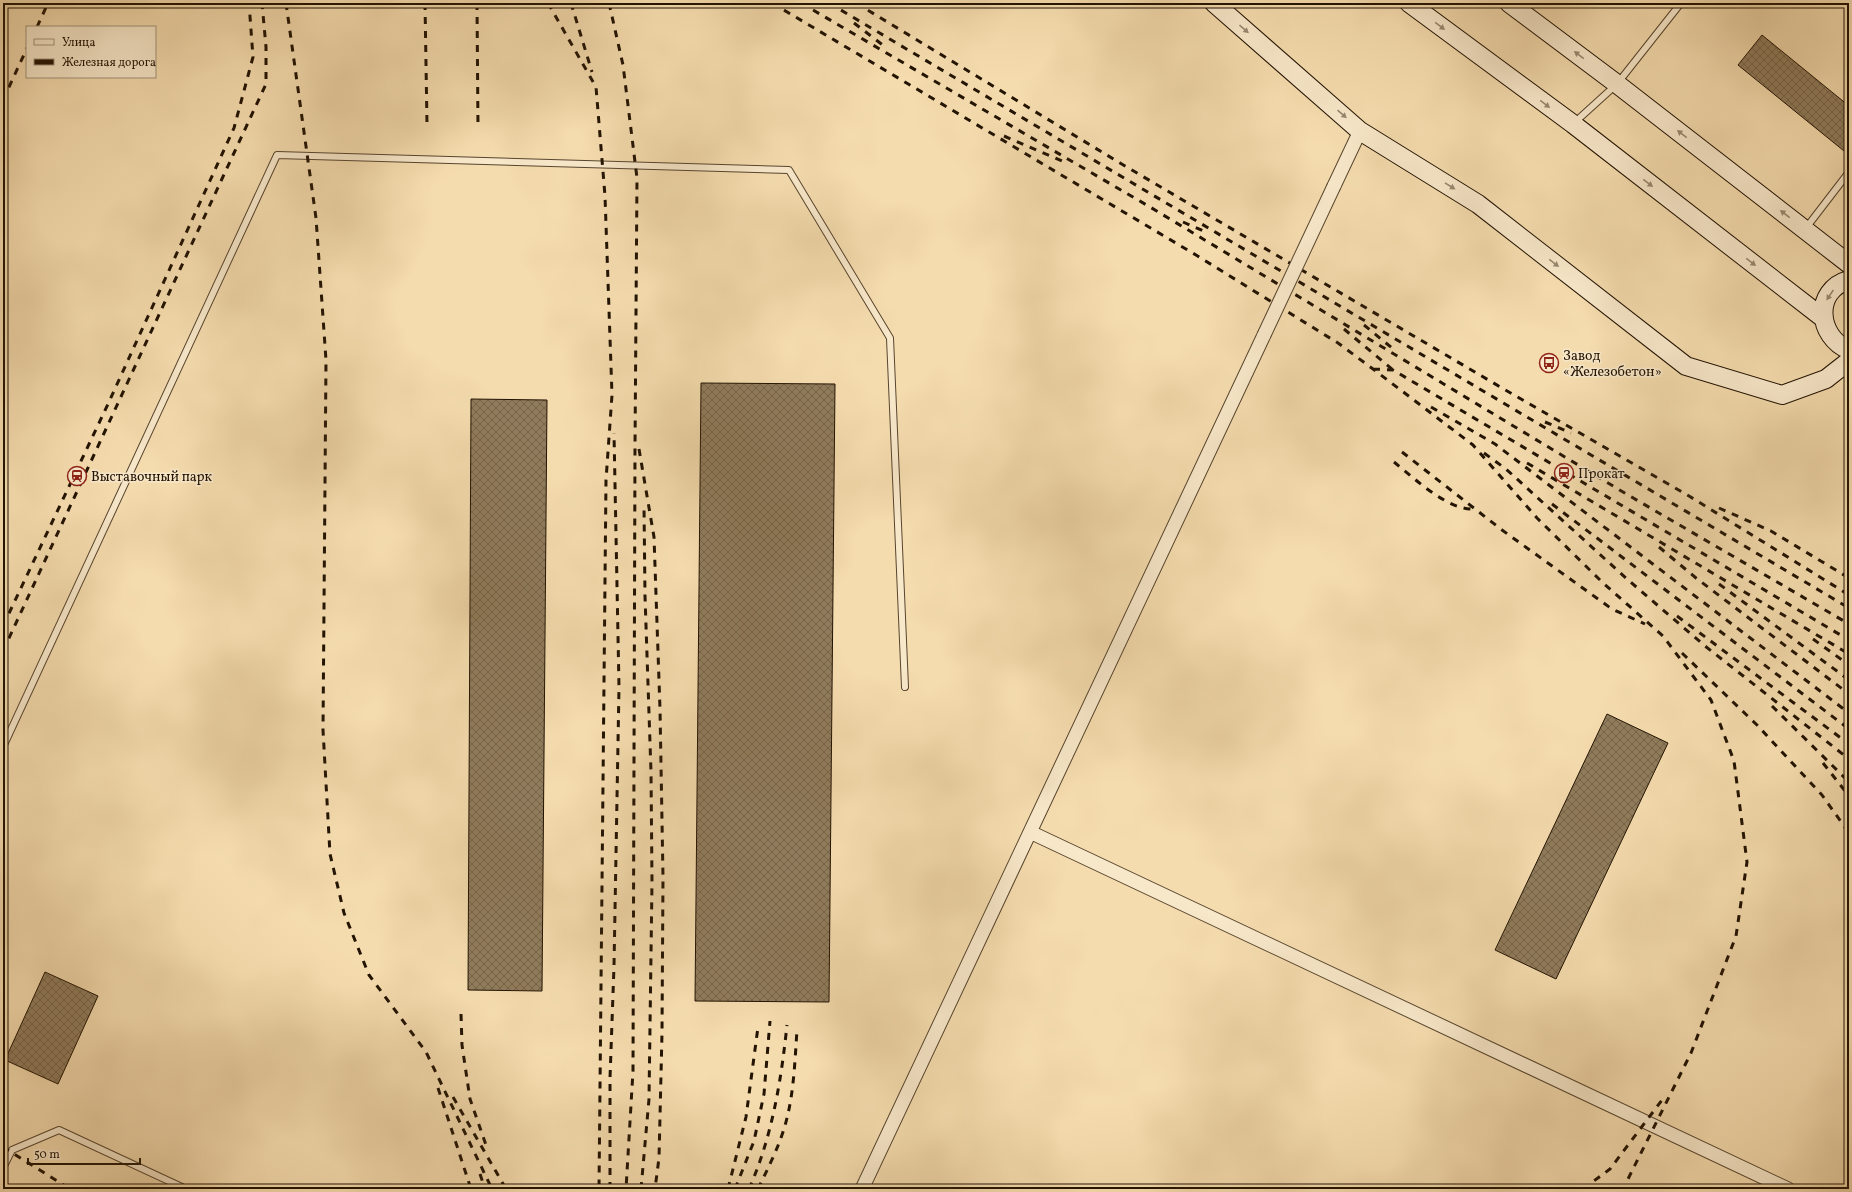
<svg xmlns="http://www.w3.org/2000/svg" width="1852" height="1192" font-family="Vollkorn,serif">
	<defs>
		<pattern id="building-cross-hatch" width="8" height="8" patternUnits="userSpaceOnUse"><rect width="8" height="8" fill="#907c5c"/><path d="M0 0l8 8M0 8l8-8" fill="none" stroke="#75644a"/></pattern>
	</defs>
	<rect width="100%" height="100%" fill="#f5dcae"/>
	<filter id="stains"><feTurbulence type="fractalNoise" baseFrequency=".005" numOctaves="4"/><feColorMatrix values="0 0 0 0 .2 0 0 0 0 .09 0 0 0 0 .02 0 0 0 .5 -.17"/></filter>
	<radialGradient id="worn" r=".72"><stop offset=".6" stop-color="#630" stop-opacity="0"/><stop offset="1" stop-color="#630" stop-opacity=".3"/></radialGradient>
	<path fill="url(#building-cross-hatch)" stroke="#221303" d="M1762,35L1849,106V155L1738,65Z
		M701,383L835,384L829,1002L695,1001Z
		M471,399L547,400L542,991L468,990Z
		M1607,714L1668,743L1556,979L1495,950Z
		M45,972L98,996L58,1084L5,1060Z"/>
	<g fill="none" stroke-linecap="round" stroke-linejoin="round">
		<g stroke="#57452e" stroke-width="8">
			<path id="lane" d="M1574,123L1617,84L1681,3
				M1806,228L1849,172
				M3,747L277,155L789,170L890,338L905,687
				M3,1168L12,1150L59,1130L186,1189"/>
		</g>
		<g stroke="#57452e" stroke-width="15">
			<path id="street" d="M1334,186L1360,131
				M1030,832L1788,1189
				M862,1189L1264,335"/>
		</g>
		<g stroke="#221303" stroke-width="20">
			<path id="secondary" d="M1214,3L1360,131L1478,204L1686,366L1782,395L1826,379L1849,361
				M1409,3L1573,124L1823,318
				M1509,3L1617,84L1849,264
				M1849,280C1813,290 1817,337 1849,350"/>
		</g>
		<use href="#lane" stroke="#f8e8ca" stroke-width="6"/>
		<use href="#street" stroke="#f8e8ca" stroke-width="13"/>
		<use href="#secondary" stroke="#f8e8ca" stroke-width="18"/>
		<path stroke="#221303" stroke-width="3" stroke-dasharray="7 7" stroke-linecap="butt" d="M286,3L316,218L326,360L323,730L330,854L344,913L369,975L426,1052L492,1189
			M425,3L427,125
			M477,3L478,127
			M548,3L596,87L605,196L612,395L606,480L599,1189
			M571,3L592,72
			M609,3L623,65L637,178L635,448L633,1071L626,1189
			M772,3L1196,255L1338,343L1373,369L1473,445L1537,518L1602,582L1663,636L1711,700L1734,761L1747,862L1736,936L1691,1053L1623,1189
			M801,3L1150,207L1623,492L1849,624
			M829,3L1849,608
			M856,3L1120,163L1502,388L1689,496L1849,595
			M854,23L884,46
			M37,27L48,3
			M3,100L27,48
			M1004,136L1062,161
			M1183,222L1208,233
			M1364,325L1392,348
			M1344,329L1393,370
			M1373,369L1393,370L1849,640
			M1431,407L1495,444L1849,713
			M1545,422L1571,433
			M639,449L654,537L660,709L663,877L662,1033L659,1158L655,1189
			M1402,452L1502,530L1612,609L1645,624
			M1484,453L1506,469L1627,579L1705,646L1849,759
			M1394,462C1414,478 1449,512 1476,509
			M1527,463L1849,654
			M1552,504L1849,729
			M1719,508L1771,531L1849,578
			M1659,547L1696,578L1849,694
			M1719,584L1849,680
			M1677,616L1849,744
			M3,626L108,404L234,128L253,57L249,3
			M1813,639L1849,665
			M3,651L266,84V47L262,3
			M1682,653L1757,725L1822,795L1849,833
			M1772,706L1849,782
			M1823,763L1849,796
			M461,1014L462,1045L470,1099L486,1145
			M438,1088L471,1189
			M453,1097L506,1189
			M3,1147L70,1189
			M480,1174L485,1189
			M610,1189V1078L614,966L619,687L614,433
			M641,1189L649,1099L652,882L651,772L645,596L644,506
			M728,1189L746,1117L758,1027
			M735,1189L754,1141L764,1094L770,1021
			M749,1189C772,1137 781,1082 787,1025
			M758,1189C769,1166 781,1143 787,1118C794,1090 795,1059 797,1030
			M1583,1189L1610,1169L1665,1096"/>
		<g stroke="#57452e" stroke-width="15" stroke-linecap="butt">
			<path id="street-bridge" d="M1264,335L1334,186"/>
		</g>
		<use href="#street-bridge" stroke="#f8e8ca" stroke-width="13"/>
	</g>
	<defs><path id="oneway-solid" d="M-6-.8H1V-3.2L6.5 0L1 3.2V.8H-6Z"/></defs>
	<g fill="#988870">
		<use href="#oneway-solid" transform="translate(1440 26) rotate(37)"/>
		<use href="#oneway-solid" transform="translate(1244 29) rotate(41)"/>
		<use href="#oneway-solid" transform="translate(1579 55) rotate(-143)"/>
		<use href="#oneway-solid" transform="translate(1545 104) rotate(37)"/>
		<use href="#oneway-solid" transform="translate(1342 114) rotate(41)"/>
		<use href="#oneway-solid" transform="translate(1682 134) rotate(-142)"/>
		<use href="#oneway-solid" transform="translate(1648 183) rotate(38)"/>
		<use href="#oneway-solid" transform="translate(1450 186) rotate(32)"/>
		<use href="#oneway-solid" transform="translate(1785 214) rotate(-142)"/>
		<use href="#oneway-solid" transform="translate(1751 262) rotate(38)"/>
		<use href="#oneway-solid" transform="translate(1554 263) rotate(38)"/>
		<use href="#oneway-solid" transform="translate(1830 295) rotate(124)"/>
	</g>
	<defs>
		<g id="bus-ring" transform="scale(1)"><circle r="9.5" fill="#f8e8ca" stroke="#8f2418" stroke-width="1.5"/><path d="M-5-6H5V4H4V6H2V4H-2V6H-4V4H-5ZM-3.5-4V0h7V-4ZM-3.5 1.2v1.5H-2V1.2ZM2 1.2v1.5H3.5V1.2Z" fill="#8f2418"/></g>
		<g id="station-ring" transform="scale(1)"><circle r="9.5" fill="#f8e8ca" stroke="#8f2418" stroke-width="1.5"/><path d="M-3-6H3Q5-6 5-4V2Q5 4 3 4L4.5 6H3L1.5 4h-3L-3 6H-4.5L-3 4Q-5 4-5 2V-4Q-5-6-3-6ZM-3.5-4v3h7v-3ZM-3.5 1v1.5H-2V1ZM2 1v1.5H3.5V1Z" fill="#8f2418"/></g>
	</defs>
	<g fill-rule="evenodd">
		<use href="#bus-ring" x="1549" y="363"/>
		<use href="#station-ring" x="1564" y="473"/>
		<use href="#station-ring" x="77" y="476"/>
	</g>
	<g text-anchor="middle" stroke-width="3" stroke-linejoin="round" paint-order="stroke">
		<g font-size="14" fill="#221303" stroke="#f8e8ca" text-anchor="start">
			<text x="1563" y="360">Завод<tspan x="1563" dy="16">«Железобетон»</tspan></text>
			<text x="1578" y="478">Прокат</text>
			<text x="91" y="481">Выставочный парк</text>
		</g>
	</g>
	<rect width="1852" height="1192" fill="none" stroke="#f5dcae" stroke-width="16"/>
	<rect x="4" y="4" width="1844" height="1184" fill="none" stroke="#221303" stroke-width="2"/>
	<rect x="8" y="8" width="1836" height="1176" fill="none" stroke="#221303"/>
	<rect x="26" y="26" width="130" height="52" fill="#f8e8ca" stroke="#a2937a"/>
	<rect x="34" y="39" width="20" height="6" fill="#f8e8ca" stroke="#a2937a"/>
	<text x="62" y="46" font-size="12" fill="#221303">Улица</text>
	<rect x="34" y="59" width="20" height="6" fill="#221303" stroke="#a2937a"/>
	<text x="62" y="66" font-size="12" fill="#221303">Железная дорога</text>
	<path d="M28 1158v6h112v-6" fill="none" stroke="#221303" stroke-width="2"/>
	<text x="34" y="1158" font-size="12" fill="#221303" stroke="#f8e8ca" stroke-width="3" paint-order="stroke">50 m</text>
	<rect width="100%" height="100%" filter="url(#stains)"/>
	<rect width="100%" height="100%" fill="url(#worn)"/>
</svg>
